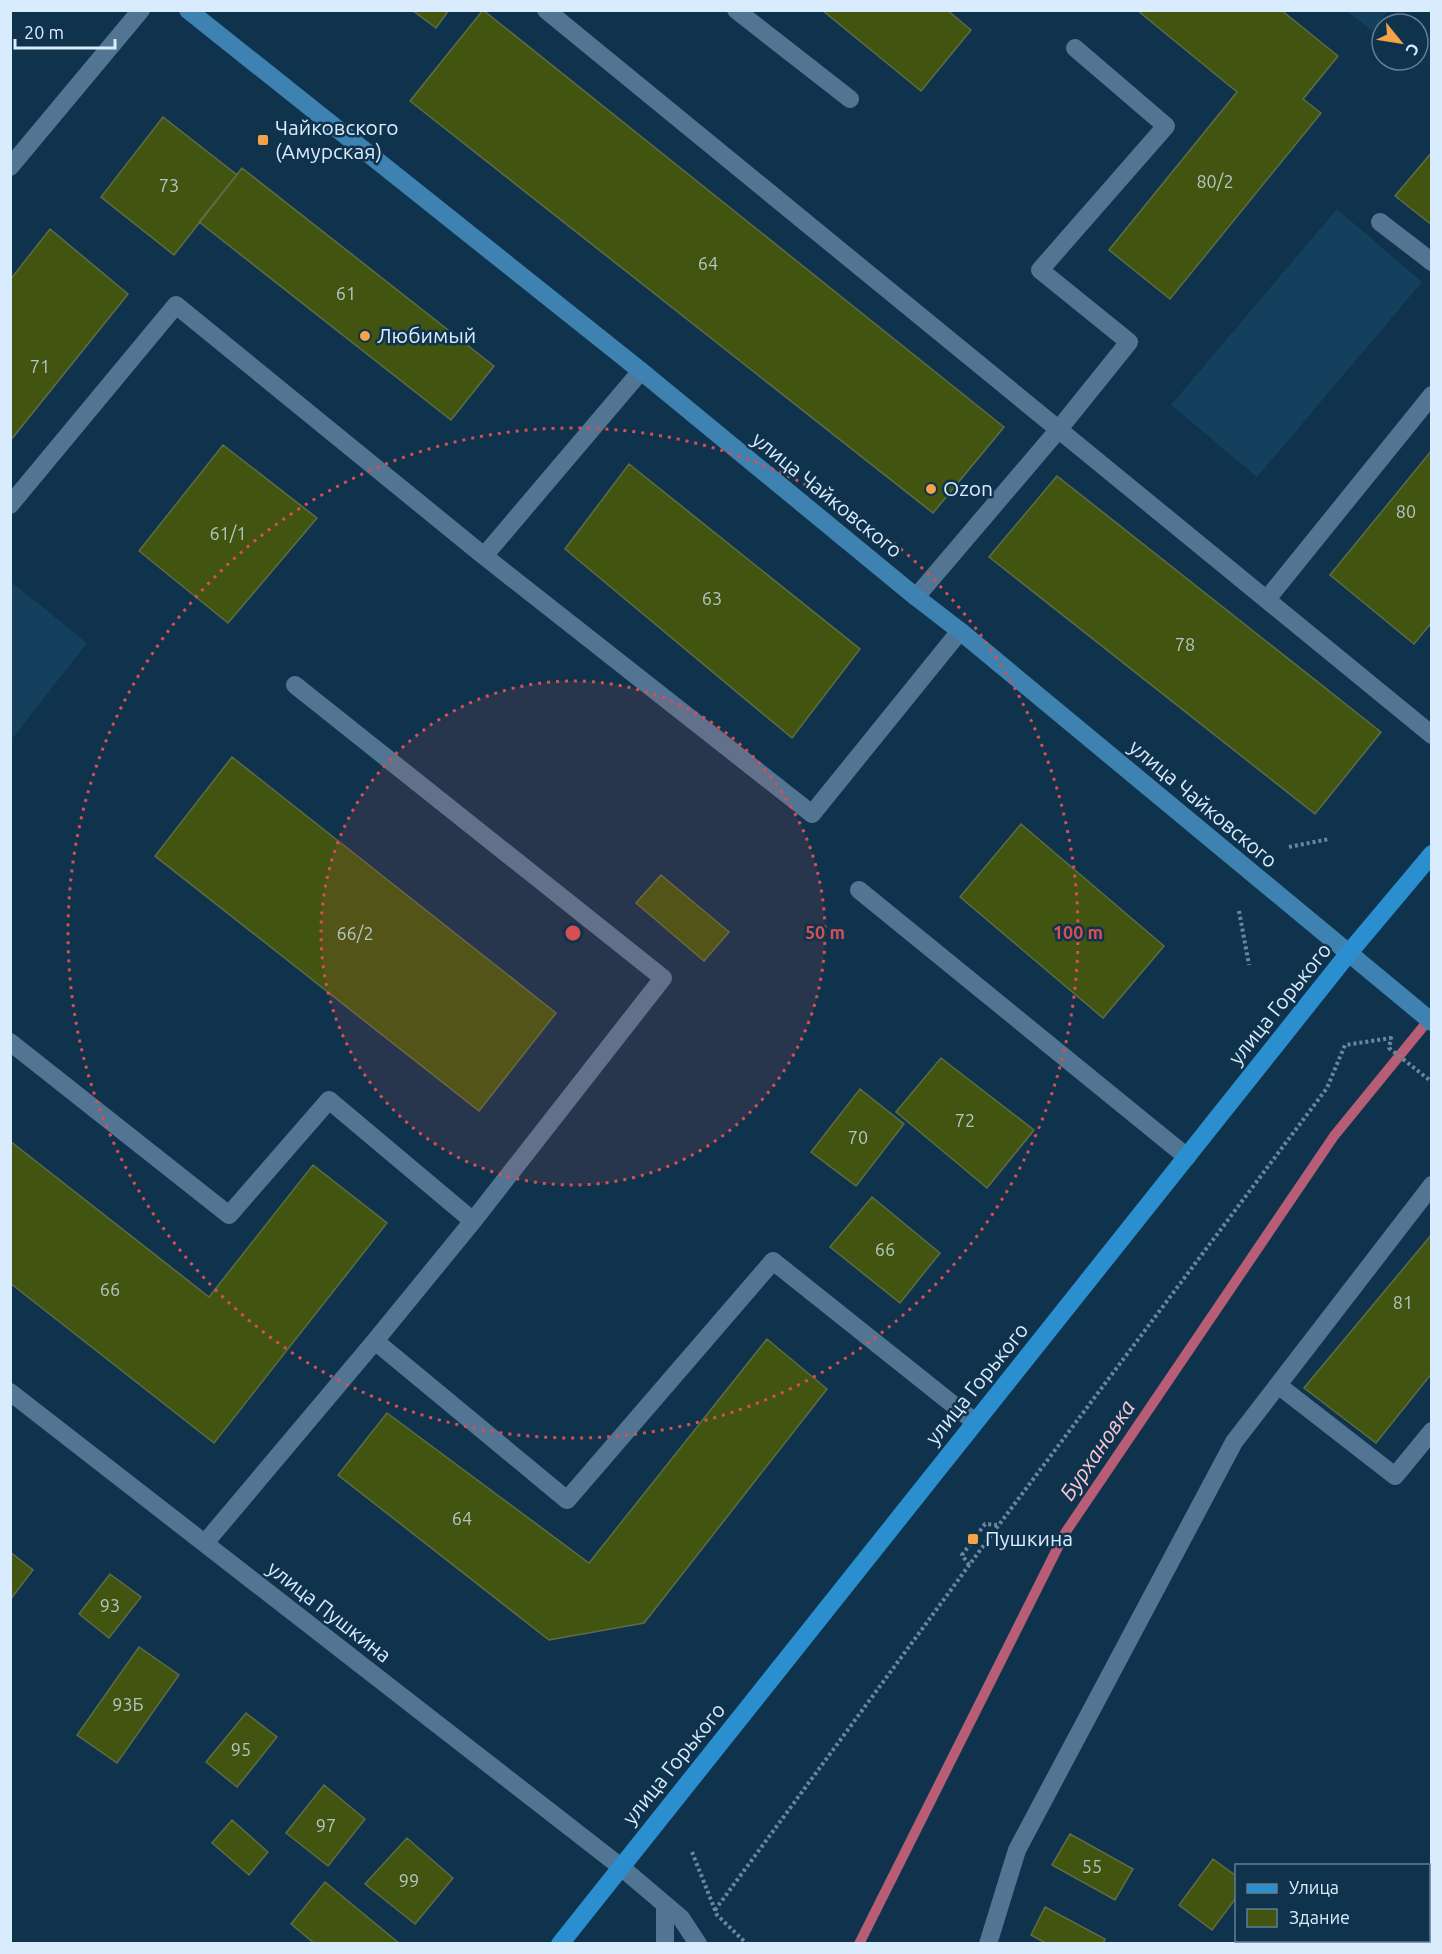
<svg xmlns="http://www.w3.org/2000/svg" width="1442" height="1954" font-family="Ubuntu,sans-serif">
	<rect width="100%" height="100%" fill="#10334d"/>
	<path fill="#143f5d" d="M1347,11H1388L1372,31Z
		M1337,209L1422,282L1257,477L1171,405Z
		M11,582L87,643L11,740Z"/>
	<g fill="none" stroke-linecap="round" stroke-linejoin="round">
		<path stroke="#b75d75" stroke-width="10" d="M859,1944L1065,1533L1334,1136L1431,1017"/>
	</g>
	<path fill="#415511" stroke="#5e6c45" stroke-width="1.5" d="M412,10H449L436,28Z
		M483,10L1004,427L933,513L410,101Z
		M822,10H947L971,30L921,91Z
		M1137,10H1281L1338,56L1303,99L1321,113L1170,299L1109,250L1237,92Z
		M163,117L237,175L174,255L101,197Z
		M1432,152V225L1395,196Z
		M242,168L494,366L451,420L199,222Z
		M50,229L128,294L10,441V280Z
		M223,445L317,518L228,623L139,551Z
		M1432,450V622L1414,644L1330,575Z
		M629,464L860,649L792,738L565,549Z
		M1057,476L1381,732L1315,814L989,557Z
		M232,757L556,1013L479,1111L155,856Z
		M1021,824L1164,946L1103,1018L960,897Z
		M661,875L729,932L704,961L636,903Z
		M941,1058L1034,1130L987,1188L896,1112Z
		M860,1089L904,1124L856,1186L811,1152Z
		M10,1141L209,1297L313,1165L387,1223L214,1443L10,1283Z
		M872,1197L940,1253L900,1303L830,1247Z
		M1432,1234V1373L1376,1443L1304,1388Z
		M767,1339L827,1389L644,1623L549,1640L338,1475L387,1413L589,1563Z
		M10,1552L33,1570L10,1600Z
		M110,1574L141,1597L109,1638L79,1614Z
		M139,1647L179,1675L117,1763L77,1735Z
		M246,1713L277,1737L237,1787L206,1762Z
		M324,1785L365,1819L328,1866L286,1833Z
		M232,1820L268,1852L249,1875L212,1843Z
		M1070,1834L1133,1869L1115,1900L1052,1865Z
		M407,1838L453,1878L415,1924L365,1884Z
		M1213,1859L1236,1876V1898L1212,1930L1179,1905Z
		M325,1882L400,1944H315L291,1924Z
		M1045,1907L1105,1939L1103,1944H1047L1031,1935Z
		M1428,1919L1432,1921V1944H1404L1400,1940H1428Z"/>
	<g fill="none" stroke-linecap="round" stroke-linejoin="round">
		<path stroke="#6b879d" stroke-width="4" stroke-dasharray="3 3" stroke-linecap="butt" d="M1289,847L1329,839
			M1239,911L1249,965
			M969,1565L962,1555L985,1524L997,1525
			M692,1852L717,1915L747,1944
			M715,1910L998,1526L1327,1088L1345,1045L1391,1038L1389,1048L1432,1082"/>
		<path stroke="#527593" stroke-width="18" d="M546,10L1432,735
			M736,10L850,99
			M1380,222L1432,262
			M10,505L176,305L484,556L641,371
			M484,556L812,814L960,631
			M916,597L1059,429L1129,342L1040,270L1166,126L1075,48
			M1267,599L1432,395
			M859,890L1187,1157
			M10,1042L229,1215L329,1100L473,1221
			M375,1341L567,1500L773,1261L975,1422
			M1278,1385L1395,1476L1432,1431
			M205,1543L375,1341L473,1221L663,978L295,685
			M621,1867L681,1918L698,1944
			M665,1905V1944
			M988,1944L1017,1850L1234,1442L1432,1185"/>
		<path stroke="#527593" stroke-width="18" d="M10,1392L621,1867"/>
		<path stroke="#527593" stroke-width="18" d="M10,167L141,10"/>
		<path stroke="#3e82b1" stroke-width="18" d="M188,10L641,371L916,597L960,631L1432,1022"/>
		<path stroke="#2b8ecf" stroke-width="18" d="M560,1944L1348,954L1432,854"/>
	</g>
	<circle cx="573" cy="933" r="252" fill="#d74f53" fill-opacity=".12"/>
	<g fill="none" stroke="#d74f53" stroke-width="3" stroke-dasharray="3 6">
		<circle cx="573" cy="933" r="252"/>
		<circle cx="573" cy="933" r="505"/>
	</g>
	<g fill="#f6a247" stroke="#10334d" stroke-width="2">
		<rect x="257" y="134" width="12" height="12" rx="3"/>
		<circle cx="365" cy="336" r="6"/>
		<circle cx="931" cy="489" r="6"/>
		<rect x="967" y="1533" width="12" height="12" rx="3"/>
	</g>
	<g text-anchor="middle" stroke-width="5" stroke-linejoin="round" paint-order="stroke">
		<g font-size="18" fill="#b3c6c2">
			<text x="1215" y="188">80/2</text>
			<text x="169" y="192">73</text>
			<text x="708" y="270">64</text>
			<text x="346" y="300">61</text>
			<text x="40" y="373">71</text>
			<text x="1406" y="518">80</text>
			<text x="228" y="540">61/1</text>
			<text x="712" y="605">63</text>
			<text x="1185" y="651">78</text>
			<text x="355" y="940">66/2</text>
			<text x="965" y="1127">72</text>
			<text x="858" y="1144">70</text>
			<text x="885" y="1256">66</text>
			<text x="110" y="1296">66</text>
			<text x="1403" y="1309">81</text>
			<text x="462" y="1525">64</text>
			<text x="110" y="1612">93</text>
			<text x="128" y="1711">93Б</text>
			<text x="241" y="1756">95</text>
			<text x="326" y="1832">97</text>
			<text x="1092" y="1873">55</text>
			<text x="409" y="1887">99</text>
		</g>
		<g font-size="21" fill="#d9ecfd" stroke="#10334d" text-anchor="start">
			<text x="275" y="135">Чайковского<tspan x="275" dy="24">(Амурская)</tspan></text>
			<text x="377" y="343">Любимый</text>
			<text x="943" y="496">Ozon</text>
			<text x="985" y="1546">Пушкина</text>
		</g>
		<g font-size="21" fill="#d9ecfd" stroke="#10334d">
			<text transform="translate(827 495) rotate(39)" y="7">улица Чайковского</text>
			<text transform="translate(1203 804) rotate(40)" y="7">улица Чайковского</text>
			<text transform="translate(1280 1004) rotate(-51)" y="7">улица Горького</text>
			<text transform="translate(977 1384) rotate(-51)" y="7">улица Горького</text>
			<text transform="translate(329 1612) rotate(38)" y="7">улица Пушкина</text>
			<text transform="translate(674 1764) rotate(-51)" y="7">улица Горького</text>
		</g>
		<g font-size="22" font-style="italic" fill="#fbc8d2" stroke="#10334d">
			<text transform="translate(1097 1450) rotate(-56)" y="8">Бурхановка</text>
		</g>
	</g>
	<circle cx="573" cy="933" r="9" fill="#d74f53" stroke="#10334d" stroke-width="3"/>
	<g font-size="18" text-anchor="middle" font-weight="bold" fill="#d74f53" stroke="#10334d" stroke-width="5" stroke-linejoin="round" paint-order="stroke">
		<text x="825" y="939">50 m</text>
		<text x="1078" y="939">100 m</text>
	</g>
	<rect width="1442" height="1954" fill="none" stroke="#d9ecfd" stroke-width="24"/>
	<rect x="1235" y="1864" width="195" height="78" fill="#10334d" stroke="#607d93" stroke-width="1.5"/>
	<rect x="1247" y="1884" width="30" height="9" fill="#2b8ecf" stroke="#607d93" stroke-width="1.5"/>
	<text x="1289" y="1894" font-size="18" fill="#d9ecfd">Улица</text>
	<rect x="1247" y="1909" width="30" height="18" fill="#415511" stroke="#607d93" stroke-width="1.5"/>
	<text x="1289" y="1924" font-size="18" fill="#d9ecfd">Здание</text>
	<g transform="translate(1400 42) rotate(120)"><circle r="28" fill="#10334d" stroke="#607d93" stroke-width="1.5"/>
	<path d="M0-4.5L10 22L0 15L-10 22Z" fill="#f6a247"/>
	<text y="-9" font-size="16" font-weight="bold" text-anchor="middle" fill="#d9ecfd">С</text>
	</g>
	<path d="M15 39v9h100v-9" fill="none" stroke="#d9ecfd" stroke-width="3"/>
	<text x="24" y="39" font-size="18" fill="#d9ecfd" stroke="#10334d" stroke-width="4.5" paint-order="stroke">20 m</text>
</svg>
